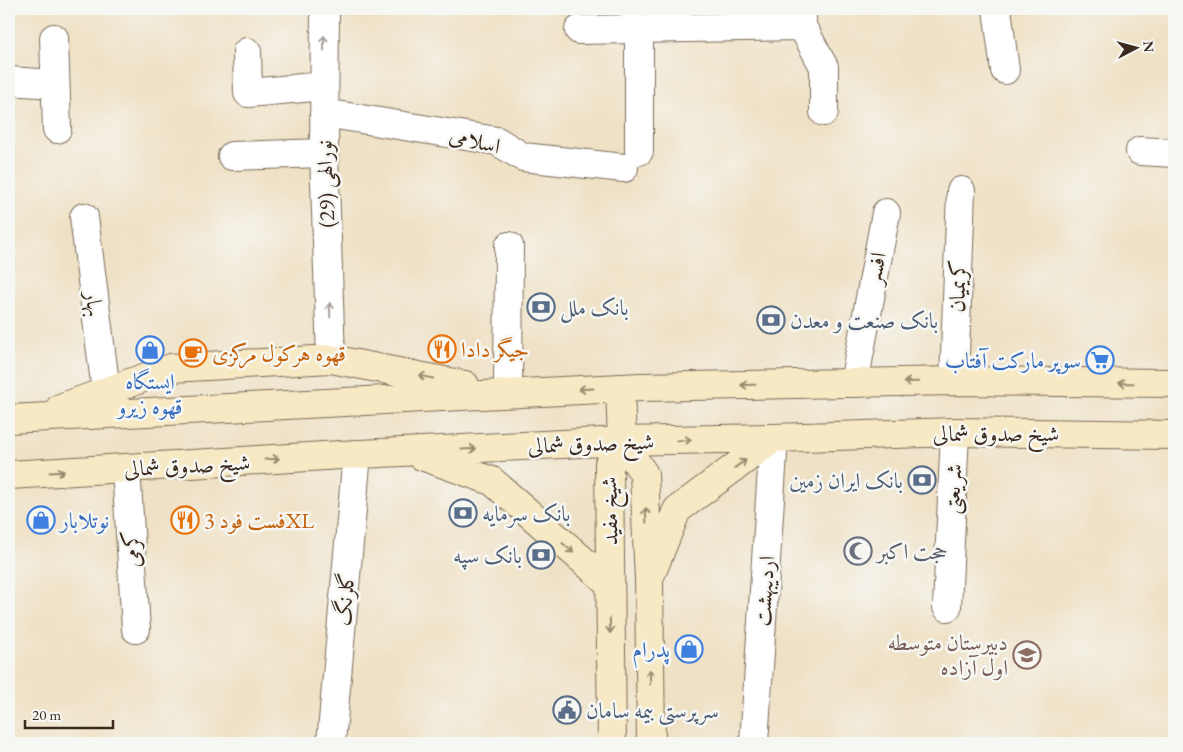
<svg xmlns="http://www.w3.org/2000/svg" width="1183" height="752" font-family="'EB Garamond',Amiri,serif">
	<rect width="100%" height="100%" fill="#f6f6f2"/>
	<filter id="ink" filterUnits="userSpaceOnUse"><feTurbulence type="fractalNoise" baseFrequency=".02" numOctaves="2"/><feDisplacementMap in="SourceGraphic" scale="10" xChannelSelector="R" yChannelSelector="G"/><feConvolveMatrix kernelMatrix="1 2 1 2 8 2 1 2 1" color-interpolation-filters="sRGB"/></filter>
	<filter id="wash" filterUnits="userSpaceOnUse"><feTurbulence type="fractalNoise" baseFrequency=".0096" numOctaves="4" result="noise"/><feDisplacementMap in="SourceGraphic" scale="20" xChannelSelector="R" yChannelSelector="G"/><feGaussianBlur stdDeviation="1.12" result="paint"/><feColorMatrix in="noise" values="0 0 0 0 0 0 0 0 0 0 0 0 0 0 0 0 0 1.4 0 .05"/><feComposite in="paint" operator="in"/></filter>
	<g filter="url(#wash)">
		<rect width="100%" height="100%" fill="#efe1c5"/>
	</g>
	<g filter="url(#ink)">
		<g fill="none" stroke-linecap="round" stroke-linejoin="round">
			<g stroke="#7a6a58" stroke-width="30">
				<path id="minor" d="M325,9L324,153L331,359
					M802,9V26L824,67V112
					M997,9L1005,70
					M639,29V151
					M579,30L802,26
					M54,38L57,129
					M247,52L248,93L324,86
					M9,81L54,84
					M324,113L497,141L523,157L624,168
					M1140,151L1174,153
					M232,156L324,153
					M84,217L106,391
					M954,381L961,191
					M854,383L886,213
					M508,393L509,246
					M126,468L136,629
					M947,607L955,432
					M331,743L357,454
					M754,743L774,438"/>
			</g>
			<g stroke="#7a6a58" stroke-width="30">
				<path id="secondary" d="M620,388L622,441
					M60,408L171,368L331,359L465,385
					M9,419L641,387L954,381L1174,383
					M622,441L644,474L649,580L651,743
					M422,456L492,481L610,584
					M9,475L341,455L622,441L774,438L955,432L1174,435
					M652,572L677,510L774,438
					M612,743L609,463L622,441"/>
			</g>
			<use href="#minor" stroke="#fff" stroke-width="28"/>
			<use href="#secondary" stroke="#f7e9c3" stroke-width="28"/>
		</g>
		<defs><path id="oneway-shaft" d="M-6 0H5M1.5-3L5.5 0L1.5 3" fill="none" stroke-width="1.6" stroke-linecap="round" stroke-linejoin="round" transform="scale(1.25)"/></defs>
		<g stroke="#a79f9a">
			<use href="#oneway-shaft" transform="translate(324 43) rotate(-90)"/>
			<use href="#oneway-shaft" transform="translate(330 310) rotate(-92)"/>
		</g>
		<g stroke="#998a70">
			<use href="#oneway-shaft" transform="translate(426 377) rotate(-169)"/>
			<use href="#oneway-shaft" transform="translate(911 382) rotate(179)"/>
			<use href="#oneway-shaft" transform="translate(1126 383) rotate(-179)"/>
			<use href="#oneway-shaft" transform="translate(748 385) rotate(179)"/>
			<use href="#oneway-shaft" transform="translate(586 389) rotate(177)"/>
			<use href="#oneway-shaft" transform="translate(684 440) rotate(-1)"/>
			<use href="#oneway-shaft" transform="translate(469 449) rotate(-3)"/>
			<use href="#oneway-shaft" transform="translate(272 459) rotate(-3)"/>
			<use href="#oneway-shaft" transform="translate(740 464) rotate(-36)"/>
			<use href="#oneway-shaft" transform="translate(57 472) rotate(-3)"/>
			<use href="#oneway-shaft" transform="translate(646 515) rotate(-92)"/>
			<use href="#oneway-shaft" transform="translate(568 548) rotate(41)"/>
			<use href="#oneway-shaft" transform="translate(610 626) rotate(89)"/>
			<use href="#oneway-shaft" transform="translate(650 677) rotate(-91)"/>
		</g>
	</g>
	<defs>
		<g id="bank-ring" transform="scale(1.4375)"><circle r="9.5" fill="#f6f6f2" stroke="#5c6f8a" stroke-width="1.5"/><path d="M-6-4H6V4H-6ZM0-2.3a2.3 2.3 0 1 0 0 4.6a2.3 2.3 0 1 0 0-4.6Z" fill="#5c6f8a"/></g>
		<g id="restaurant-ring" transform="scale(1.4375)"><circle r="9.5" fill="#f6f6f2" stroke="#e8710a" stroke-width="1.5"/><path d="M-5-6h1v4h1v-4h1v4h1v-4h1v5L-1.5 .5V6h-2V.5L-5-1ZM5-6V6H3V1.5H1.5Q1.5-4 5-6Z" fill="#e8710a"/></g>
		<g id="shop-ring" transform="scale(1.4375)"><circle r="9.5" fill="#f6f6f2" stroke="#3f7fe0" stroke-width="1.5"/><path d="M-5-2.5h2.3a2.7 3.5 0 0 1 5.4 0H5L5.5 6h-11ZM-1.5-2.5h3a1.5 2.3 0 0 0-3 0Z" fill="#3f7fe0"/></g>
		<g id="cafe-ring" transform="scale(1.4375)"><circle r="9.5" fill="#f6f6f2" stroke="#e8710a" stroke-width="1.5"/><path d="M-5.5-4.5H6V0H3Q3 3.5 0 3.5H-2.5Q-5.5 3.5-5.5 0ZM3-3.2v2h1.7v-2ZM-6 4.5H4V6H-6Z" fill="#e8710a"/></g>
		<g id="supermarket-ring" transform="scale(1.4375)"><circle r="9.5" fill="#f6f6f2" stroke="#3f7fe0" stroke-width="1.5"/><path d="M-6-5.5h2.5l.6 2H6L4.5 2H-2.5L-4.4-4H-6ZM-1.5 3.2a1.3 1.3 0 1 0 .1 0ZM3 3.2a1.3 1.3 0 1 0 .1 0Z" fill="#3f7fe0"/></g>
		<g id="mosque-ring" transform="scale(1.4375)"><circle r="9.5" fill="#f6f6f2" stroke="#6b7280" stroke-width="1.5"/><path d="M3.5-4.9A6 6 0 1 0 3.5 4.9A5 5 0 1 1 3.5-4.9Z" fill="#6b7280"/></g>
		<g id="school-ring" transform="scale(1.4375)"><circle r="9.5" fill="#f6f6f2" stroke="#8d6e63" stroke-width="1.5"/><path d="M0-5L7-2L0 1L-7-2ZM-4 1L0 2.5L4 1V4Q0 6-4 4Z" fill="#8d6e63"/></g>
		<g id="civic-ring" transform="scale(1.4375)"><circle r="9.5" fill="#f6f6f2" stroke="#5c6f8a" stroke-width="1.5"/><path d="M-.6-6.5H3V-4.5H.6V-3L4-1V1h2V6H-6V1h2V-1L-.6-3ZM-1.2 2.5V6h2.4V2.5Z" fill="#5c6f8a"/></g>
	</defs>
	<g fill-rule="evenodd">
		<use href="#bank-ring" x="541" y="307"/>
		<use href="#bank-ring" x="771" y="320"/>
		<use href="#restaurant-ring" x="442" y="349"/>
		<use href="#shop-ring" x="150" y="350"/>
		<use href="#cafe-ring" x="193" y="353"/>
		<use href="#supermarket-ring" x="1100" y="360"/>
		<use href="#bank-ring" x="922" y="480"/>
		<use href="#bank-ring" x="463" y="513"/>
		<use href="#shop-ring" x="41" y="520"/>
		<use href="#restaurant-ring" x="185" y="520"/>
		<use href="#mosque-ring" x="858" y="551"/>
		<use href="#bank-ring" x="541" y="555"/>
		<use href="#shop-ring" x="689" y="649"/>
		<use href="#school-ring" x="1027" y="655"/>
		<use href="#civic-ring" x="567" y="710"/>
	</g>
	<g text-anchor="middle" stroke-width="5" stroke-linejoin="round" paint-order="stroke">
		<g font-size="22" fill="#3b2a1e" stroke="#f6f6f2">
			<text transform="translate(475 140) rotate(14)" y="8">اسلامی</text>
			<text transform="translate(325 184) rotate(-92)" y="8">نورالهی (29)</text>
			<text transform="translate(875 268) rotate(-79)" y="8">افسر</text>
			<text transform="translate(957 286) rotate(-88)" y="8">کریمیان</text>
			<text transform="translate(95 304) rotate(83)" y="8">بهار</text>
			<text x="996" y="441">شیخ صدوق شمالی</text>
			<text transform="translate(591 443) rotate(-2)" y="8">شیخ صدوق شمالی</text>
			<text transform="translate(187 465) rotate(-3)" y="8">شیخ صدوق شمالی</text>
			<text transform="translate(952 489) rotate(-87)" y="8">شریعتی</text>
			<text transform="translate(609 511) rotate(-91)" y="8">شیخ مفید</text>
			<text transform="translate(131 549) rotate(-94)" y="8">کرمی</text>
			<text transform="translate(764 591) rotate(-86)" y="8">اردیبهشت</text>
			<text transform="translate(344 599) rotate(-85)" y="8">گلرنگ</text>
		</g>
		<g font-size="22" fill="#4e5e75" stroke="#f6f6f2" text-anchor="start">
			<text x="560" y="315">بانک ملل</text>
			<text x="790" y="328">بانک صنعت و معدن</text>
			<text x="903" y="488" text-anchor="end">بانک ایران زمین</text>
			<text x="482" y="521">بانک سرمایه</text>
			<text x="522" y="563" text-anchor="end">بانک سپه</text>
			<text x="586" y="718">سرپرستی بیمه سامان</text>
		</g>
		<g font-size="22" fill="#c56008" stroke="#f6f6f2" text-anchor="start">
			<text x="461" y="357">جیگر دادا</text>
			<text x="212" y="361">قهوه هرکول مرکزی</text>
			<text x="204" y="528">فست فود 3XL</text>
		</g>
		<g font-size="22" fill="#366cbe" stroke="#f6f6f2" text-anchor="end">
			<text x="1081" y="368">سوپر مارکت آفتاب</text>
			<text x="150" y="389" text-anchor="middle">ایستگاه<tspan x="150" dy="25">قهوه زیرو</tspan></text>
			<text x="60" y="528" text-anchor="start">نوتلابار</text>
			<text x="670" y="657">پدرام</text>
		</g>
		<g font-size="22" fill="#5b616d" stroke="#f6f6f2" text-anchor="start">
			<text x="877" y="559">حجت اکبر</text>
		</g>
		<g font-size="22" fill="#785e54" stroke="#f6f6f2" text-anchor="end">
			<text x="1008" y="650">دبیرستان متوسطه<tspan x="1008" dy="25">اول آزاده</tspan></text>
		</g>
	</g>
	<rect width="1183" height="752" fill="none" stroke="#f6f6f2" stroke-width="30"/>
	<g transform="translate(1136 48) rotate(84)" stroke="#f6f6f2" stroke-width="4" paint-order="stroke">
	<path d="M0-4L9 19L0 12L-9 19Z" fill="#3b2a1e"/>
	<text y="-8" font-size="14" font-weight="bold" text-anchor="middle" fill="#3b2a1e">N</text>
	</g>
	<path d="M25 720v8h88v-8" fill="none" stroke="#3b2a1e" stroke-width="2.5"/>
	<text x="32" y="720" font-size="15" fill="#3b2a1e" stroke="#f6f6f2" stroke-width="4" paint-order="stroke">20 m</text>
</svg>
